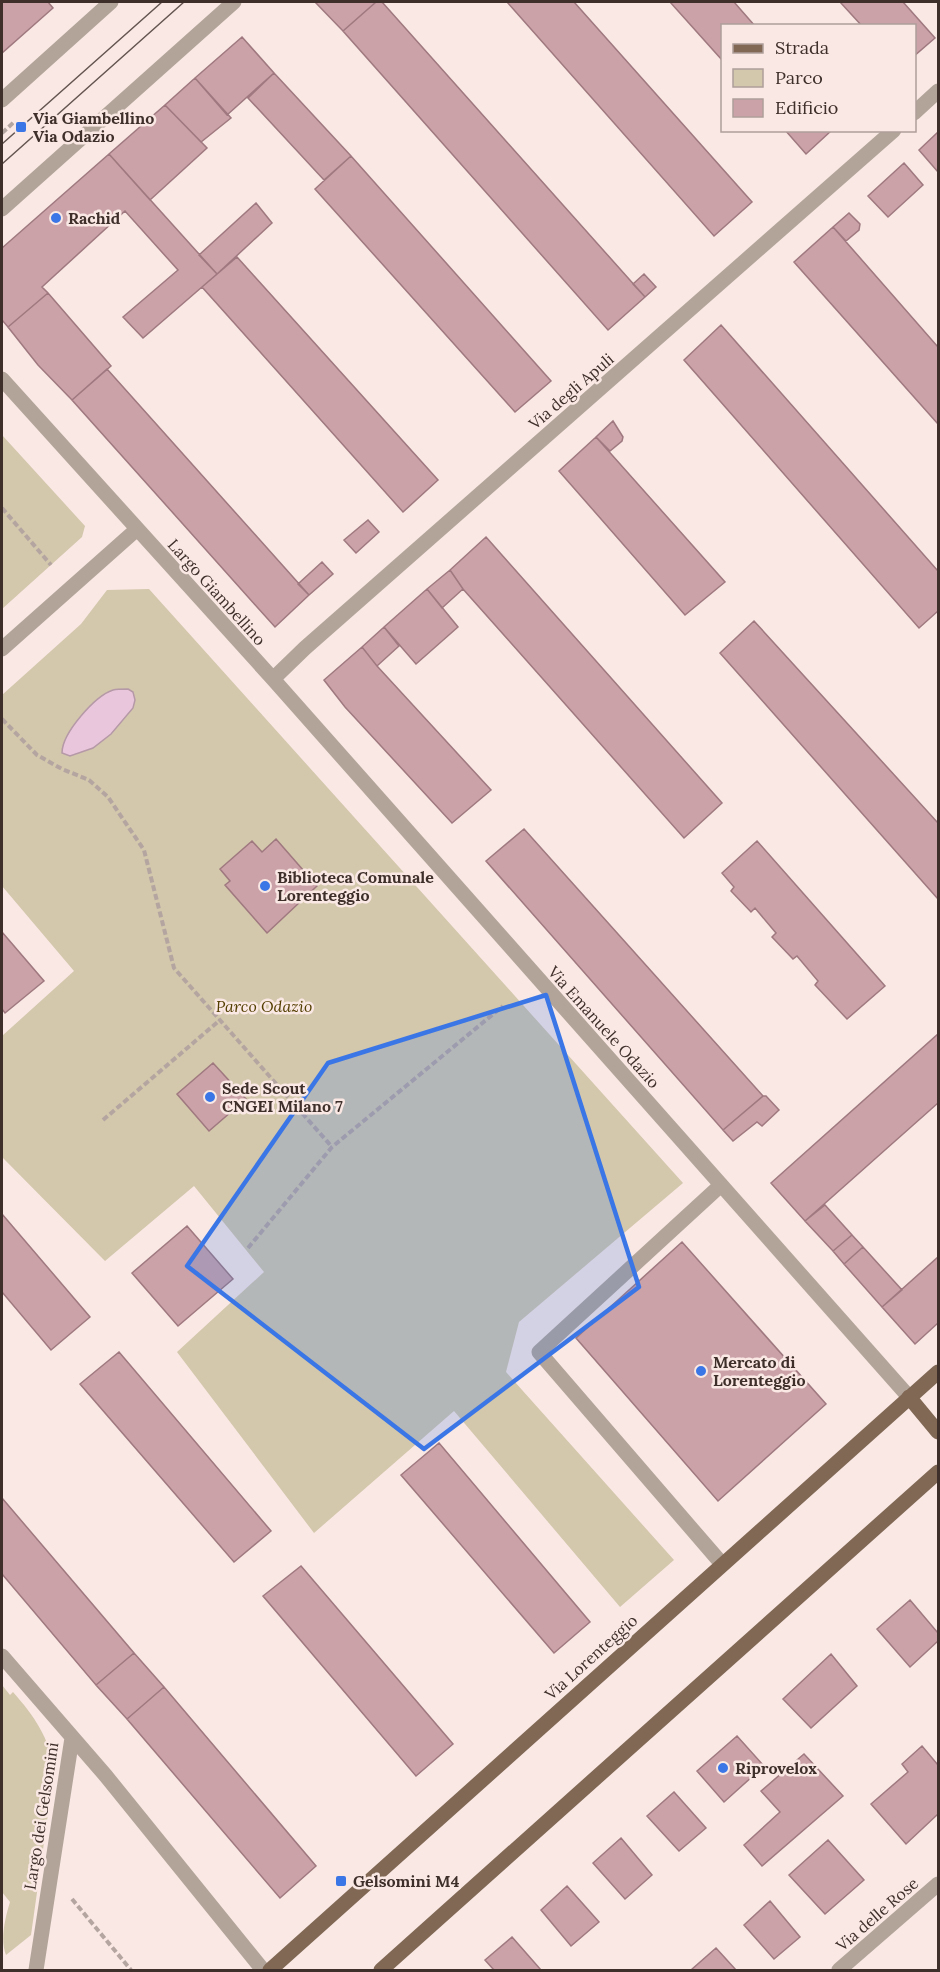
<svg xmlns="http://www.w3.org/2000/svg" width="940" height="1972" font-family="Lora,serif">
<rect width="100%" height="100%" fill="#f9e8e4"/>
<path fill="#d3c7ac" d="M2 435 85 526 82 537 2 609Z
M149 589 683 1183 519 1322 506 1372 674 1560 620 1607 454 1411 314 1533 177 1352 264 1272 194 1186 105 1261 2 1157V1036L74 971 2 886V695L81 624 107 590Z
M2 1685 10 1695 13 1692C34 1716 50 1738 54 1771L31 1935 6 1955C0 1940 5 1918 10 1902L2 1892Z"/>
<path fill="#e9c6dc" stroke="#b699a7" stroke-width="1.5" d="M128 689 133 692 135 700 133 708 111 734 93 748 70 756 62 753C62 733 95 696 113 690 117 689 123 689 128 689Z"/>
<path fill="#caa2a8" stroke="#9f797f" stroke-width="1.5" d="M2 2H48L53 8 2 53Z
M315 2H376L343 31Z
M376 2H382L645 297 608 330 343 31Z
M507 2H574L752 202 714 236Z
M670 2H734L755 26H722V60Z
M840 2H903L935 38 914 56V26H862Z
M242 37 274 73 227 115 195 78Z
M274 73 351 156 324 180 248 98Z
M195 78 231 118 201 142 165 105Z
M165 105 207 148 150 200 109 154Z
M785 130H832L806 154Z
M938 132V172L919 150Z
M109 154 217 274 143 338 123 317 178 270 125 211 42 287 48 293 8 327 2 320V248Z
M351 156 551 381 515 412 315 189Z
M904 163 923 185 888 217 868 196Z
M256 203 272 223 217 274 199 255Z
M849 213 860 224 859 230 846 241 833 227Z
M833 227 938 347V424L794 262Z
M237 257 438 480 403 512 202 287Z
M644 274 656 287 645 297 633 284Z
M48 293 111 366 72 400 38 365 8 327Z
M721 325 938 571V611L919 628 684 360Z
M107 369 309 595 275 627 72 400Z
M613 421 623 437 622 441 610 451 596 437Z
M596 437 725 582 685 615 559 471Z
M368 520 379 532 356 553 344 540Z
M486 537 722 803 684 838 463 589 450 570Z
M322 562 333 574 309 595 298 584Z
M450 570 463 589 442 608 427 589Z
M427 589 458 627 416 664 384 627Z
M754 621 938 823V899L720 653Z
M384 627 399 646 377 666 362 647Z
M362 647 377 666 491 790 452 823 345 707 324 680Z
M524 829 763 1096 723 1130 486 861Z
M276 839 317 886 267 933 225 885 230 881 220 869 252 841 262 852Z
M757 841 885 986 847 1019 815 985 818 981 797 956 793 959 772 937 776 933 755 908 751 912 731 891 734 887 722 873Z
M2 932 44 981 5 1013 2 1009Z
M938 1034V1103L805 1221 771 1183Z
M213 1063 246 1099 209 1131 177 1094Z
M763 1096H766L779 1110 762 1126 757 1122 733 1141 723 1130Z
M825 1205 852 1235 833 1251 805 1221Z
M2 1214 90 1317 51 1350 2 1292Z
M187 1226 233 1279 178 1326 132 1273Z
M852 1235 863 1247 844 1264 833 1251Z
M682 1242 826 1404 718 1501 576 1338Z
M863 1247 902 1290 882 1307 844 1264Z
M938 1257V1323L915 1344 882 1307Z
M119 1352 271 1531 234 1562 80 1384Z
M439 1443 590 1622 554 1653 401 1475Z
M2 1498 134 1653 96 1685 2 1574Z
M301 1566 453 1744 416 1776 263 1596Z
M910 1600 938 1633V1641L910 1667 877 1629Z
M134 1653 164 1687 127 1719 96 1685Z
M831 1654 857 1686 811 1728 783 1699Z
M164 1687 316 1866 280 1898 127 1719Z
M737 1736 764 1766 724 1802 697 1771Z
M922 1746 938 1765V1814L906 1844 871 1804 908 1772 902 1764Z
M804 1754 843 1796 762 1866 744 1845 780 1812 761 1791Z
M674 1792 706 1828 679 1851 647 1816Z
M621 1838 652 1875 625 1899 593 1863Z
M828 1840 864 1880 825 1914 789 1875Z
M567 1886 599 1922 571 1946 541 1910Z
M770 1901 800 1937 774 1959 744 1925Z
M512 1937 541 1970H494L485 1960Z
M716 1948 736 1970H691Z"/>
<g fill="none" stroke-linecap="round" stroke-linejoin="round">
<path stroke="#b5a5a1" stroke-width="4" stroke-dasharray="6 3" stroke-linecap="butt" d="M2 133 14 122
M2 508 51 565
M2 719 37 755 62 769 89 780 108 797 144 850 174 968 332 1147
M103 1120 220 1020
M248 1248 332 1147 503 1006
M72 1899 131 1970"/>
<path stroke="#b2a499" stroke-width="15" d="M721 1185 539 1352 722 1564"/>
<path stroke="#b2a499" stroke-width="15" d="M914 113 938 91
M2 379 273 679 909 1397
M2 649 136 530
M273 679 305 648 894 130
M839 1970 938 1884"/>
<path stroke="#b2a499" stroke-width="15" d="M2 100 111 2
M2 209 234 2
M2 1656 106 1776 263 1970
M36 1970 72 1738"/>
<path stroke="#806855" stroke-width="15" d="M909 1397 938 1432
M270 1970 938 1372
M381 1970 938 1472"/>
<path stroke="#655551" stroke-width="1.5" d="M2 144 162 2
M2 164 184 2"/>
</g>
<path fill="#3b76e6" fill-opacity="0.2" stroke="#3b76e6" stroke-width="4.5" stroke-linejoin="round" d="M546 995 639 1287 424 1449 187 1266 328 1063Z"/>
<g fill="#3b76e6" stroke="#f9e8e4" stroke-width="2">
<rect x="15" y="121" width="12" height="12" rx="3"/>
<circle cx="56" cy="218" r="6"/>
<circle cx="265" cy="886" r="6"/>
<circle cx="210" cy="1097" r="6"/>
<circle cx="701" cy="1371" r="6"/>
<circle cx="723" cy="1768" r="6"/>
<rect x="335" y="1875" width="12" height="12" rx="3"/>
</g>
<g text-anchor="middle" stroke-width="5" stroke-linejoin="round" paint-order="stroke">
<g font-size="16" font-weight="bold" fill="#3f2f2b" stroke="#f9e8e4" text-anchor="start">
<text x="33" y="124">Via Giambellino<tspan x="33" dy="18">Via Odazio</tspan></text>
<text x="68" y="224">Rachid</text>
<text x="277" y="883">Biblioteca Comunale<tspan x="277" dy="18">Lorenteggio</tspan></text>
<text x="222" y="1094">Sede Scout<tspan x="222" dy="18">CNGEI Milano 7</tspan></text>
<text x="713" y="1368">Mercato di<tspan x="713" dy="18">Lorenteggio</tspan></text>
<text x="735" y="1774">Riprovelox</text>
<text x="353" y="1887">Gelsomini M4</text>
</g>
<g font-size="16" fill="#3f2f2b" stroke="#f9e8e4">
<text transform="translate(571 391) rotate(-41)" y="6">Via degli Apuli</text>
<text transform="translate(217 592) rotate(48)" y="6">Largo Giambellino</text>
<text transform="translate(604 1027) rotate(48)" y="6">Via Emanuele Odazio</text>
<text transform="translate(591 1657) rotate(-42)" y="6">Via Lorenteggio</text>
<text transform="translate(41 1816) rotate(-81)" y="6">Largo dei Gelsomini</text>
<text transform="translate(877 1914) rotate(-41)" y="6">Via delle Rose</text>
</g>
<g font-size="16" font-style="italic" fill="#533e00" stroke="#f9e8e4">
<text x="264" y="1012">Parco Odazio</text>
</g>
</g>
<rect width="940" height="1972" fill="none" stroke="#3f2f2b" stroke-width="6"/>
<rect x="721" y="24" width="195" height="108" fill="#f9e8e4" stroke="#af9e9a" stroke-width="1.5"/>
<rect x="733" y="44" width="30" height="9" fill="#806855" stroke="#af9e9a" stroke-width="1.5"/>
<text x="775" y="54" font-size="18" fill="#3f2f2b">Strada</text>
<rect x="733" y="69" width="30" height="18" fill="#d3c7ac" stroke="#af9e9a" stroke-width="1.5"/>
<text x="775" y="84" font-size="18" fill="#3f2f2b">Parco</text>
<rect x="733" y="99" width="30" height="18" fill="#caa2a8" stroke="#af9e9a" stroke-width="1.5"/>
<text x="775" y="114" font-size="18" fill="#3f2f2b">Edificio</text>
</svg>
